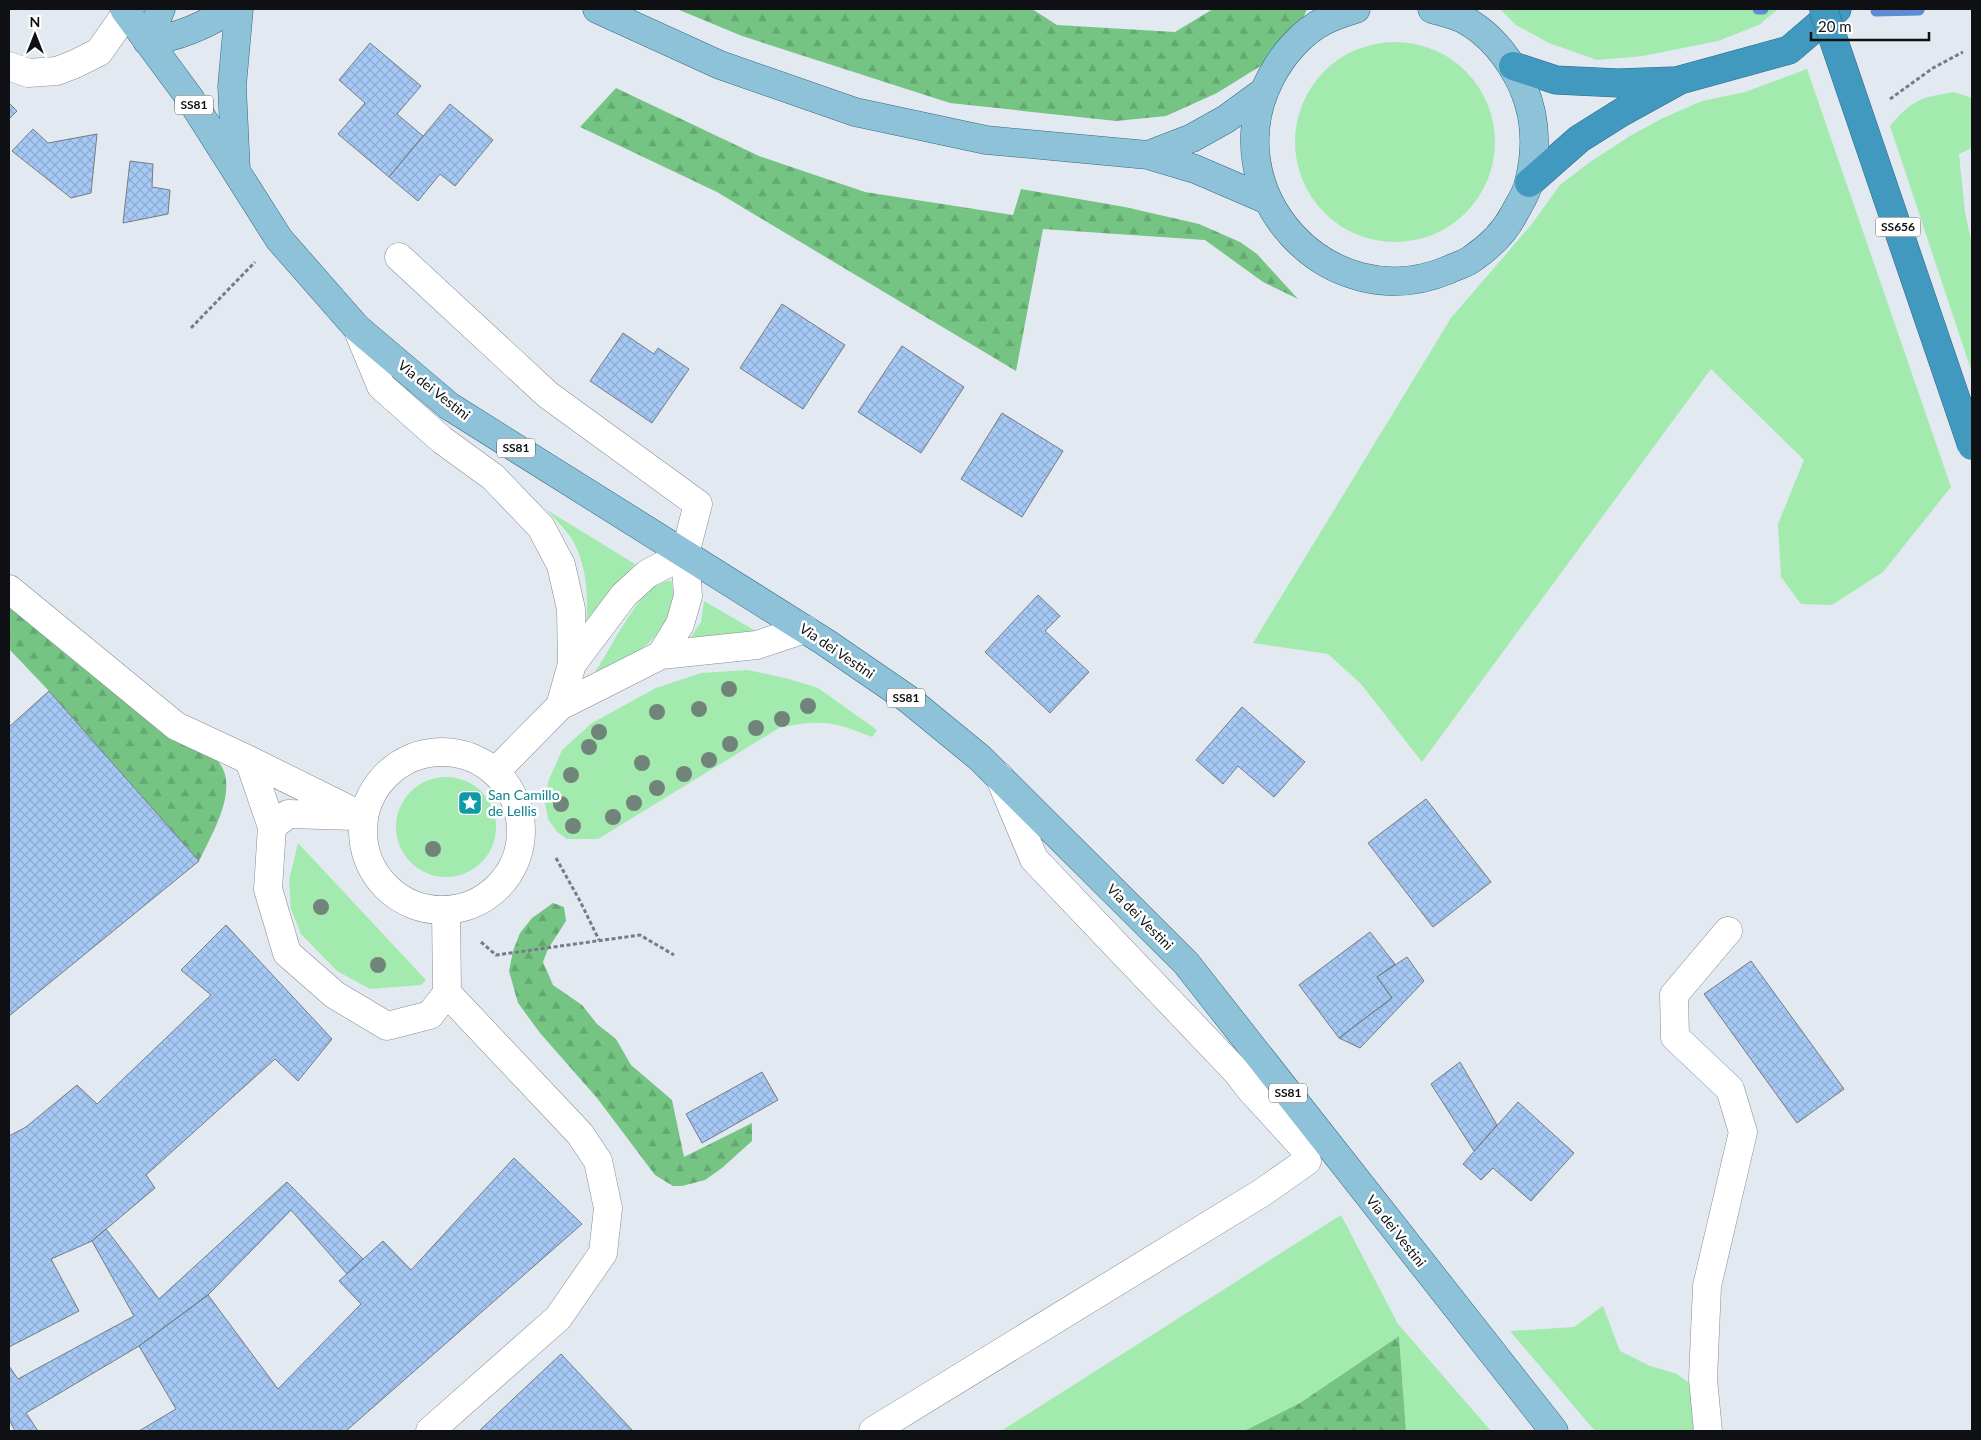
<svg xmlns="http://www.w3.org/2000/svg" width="1981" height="1440" font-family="Lato,sans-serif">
<defs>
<pattern id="forest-firs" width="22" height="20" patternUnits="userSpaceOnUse" patternTransform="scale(1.25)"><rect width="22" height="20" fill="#75c484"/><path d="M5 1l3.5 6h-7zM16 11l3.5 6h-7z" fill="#64a771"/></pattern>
<pattern id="building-cross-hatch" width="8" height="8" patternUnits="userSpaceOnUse" patternTransform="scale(1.25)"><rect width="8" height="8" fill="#a5c8f4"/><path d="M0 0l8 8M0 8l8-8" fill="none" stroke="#8dabd0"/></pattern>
</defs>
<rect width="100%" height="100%" fill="#e3e9f1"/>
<path fill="#a3eaaf" d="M1500 9H1778L1759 25 1718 41 1643 56 1597 60 1549 43 1516 25Z
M1295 142a100 100 0 1 1 200 0a100 100 0 1 1-200 0Z
M1807 69 1951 487 1883 572 1832 605 1801 604 1781 577 1778 524 1804 460 1711 369 1422 762 1361 684 1328 654 1253 643 1451 318 1531 225 1560 185 1590 162 1630 136 1663 118 1702 101 1745 92Z
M1954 92 1972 98V148L1959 154 1965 212 1972 245V373L1890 126C1913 99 1920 98 1954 92Z
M547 510 635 564 612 590 586 634C588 602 589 565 570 536 563 527 555 519 547 510Z
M666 581H671C675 594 675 603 669 615 654 649 626 658 594 674 609 651 635 599 655 586 658 584 663 583 666 581Z
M704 601 761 634 722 635 688 641 701 622Z
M748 670 789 679 818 688 877 730 872 737C834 721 819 719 779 728L598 839H567L557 832 548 819 545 803 548 782 562 750 592 723 656 688 701 673Z
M396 827a50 50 0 1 1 100 0a50 50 0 1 1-100 0Z
M298 843 426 980 421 985 370 989 337 971 301 934 291 909 289 880Z
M1341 1215 1398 1324 1491 1431H1406L1399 1336 1300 1403 1244 1431H1001Z
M1603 1306 1620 1351 1650 1366 1677 1374 1693 1386 1699 1431H1595L1510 1331 1574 1327Z"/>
<path fill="url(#forest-firs)" d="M677 9H1032L1057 25 1175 32 1213 9H1307L1302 21 1267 62 1217 93 1166 116 1116 121 950 103 742 36Z
M616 88 759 156 865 192 1013 215 1021 189 1125 207 1199 224 1240 242 1257 254 1298 299 1263 282 1205 240 1043 229 1016 371 717 192 580 127Z
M9 599 213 754C217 760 224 768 225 775 232 801 210 838 199 861L49 691 9 649Z
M553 903 564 907 566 921 548 949 543 962 553 985 582 1005 597 1024 616 1039 631 1065 672 1100 684 1157 752 1123V1141L722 1168 705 1180 682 1186H673L655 1175 597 1098 540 1033 518 1003 509 971 513 951 520 933 532 918Z
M1399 1336 1406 1431H1244L1300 1403Z"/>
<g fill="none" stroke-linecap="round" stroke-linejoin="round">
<path stroke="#5b8cd4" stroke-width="11" d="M1758 9H1763
M1876 11 1919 10"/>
</g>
<path fill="url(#building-cross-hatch)" stroke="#767c83" d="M370 43 421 86 397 114 423 136 389 177 338 134 365 103 339 80Z
M9 103 17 111 9 119Z
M450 104 493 140 455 186 440 174 418 201 389 177Z
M33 129 48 143 97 134 91 193 71 198 12 151Z
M130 161 153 164 152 187 170 190 168 214 123 223Z
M782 304 845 345 803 409 740 368Z
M623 333 654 354 658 348 689 369 652 423 590 381Z
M902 346 964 387 921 453 858 412Z
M1002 413 1063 451 1022 517 961 479Z
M1038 595 1060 616 1045 631 1089 672 1050 713 985 652Z
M49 691 199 861 9 1016V727Z
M1242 707 1305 762 1274 797 1238 766 1223 784 1196 760Z
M1426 799 1491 882 1433 927 1368 843Z
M226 925 332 1039 298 1081 275 1059 146 1175 155 1188 92 1241 51 1259 79 1311 9 1347V1136L26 1127 77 1085 97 1104 211 995 181 970Z
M1370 932 1395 964 1377 977 1392 998 1339 1038 1299 985Z
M1407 957 1424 981 1360 1048 1339 1038 1392 998 1377 977Z
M1751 961 1844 1089 1797 1123 1704 994Z
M1460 1062 1497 1125 1474 1151 1431 1084Z
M762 1072 778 1100 702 1143 686 1114Z
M1518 1102 1574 1153 1531 1201 1493 1168 1481 1180 1463 1164Z
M514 1158 582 1224 346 1431H139L176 1409 139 1346 208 1295 278 1389 361 1304 339 1281 383 1241 411 1270Z
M287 1182 363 1259 347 1274 291 1210 208 1295 139 1346 26 1413 38 1431H15L9 1419V1366L18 1379 134 1316 92 1241 106 1229 159 1299Z
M561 1354 633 1431H479Z"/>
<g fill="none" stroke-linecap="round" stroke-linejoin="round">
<defs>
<path id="minor" d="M9 66 28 73 57 71 75 64 99 52 127 12
M399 257 548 395 698 504 685 554 688 596 680 624 661 655
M357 328 381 386 442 440 493 477 541 527 561 565 571 609 572 664 560 706
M9 589 176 726 249 760 364 817
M572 664 624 595 647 574 685 554
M363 831a79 79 0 1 1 158 0a79 79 0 1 1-158 0Z
M249 760 272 827 268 889 287 953 335 995 387 1026 430 1015 447 993 446 910
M495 772 560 706 661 655 757 645 805 629
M272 827 288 814 355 816
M430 1431 558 1318 603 1253 608 1208 598 1161 580 1134 447 993
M873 1431 1263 1192 1307 1161 1303 1147 1250 1089 1237 1072 1034 859 999 776
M1708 1431 1703 1379 1707 1286 1743 1132 1730 1089 1675 1037 1674 995 1728 931"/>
<path id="major" d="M124 9 189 97 279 239 357 328 449 406 825 642 908 699 980 758 1186 963 1554 1431
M597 9 720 65 855 112 986 140 1148 155 1195 169 1267 200
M1356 9C1347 12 1336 15 1326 20 1303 31 1283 54 1271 77 1211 192 1329 320 1448 270 1456 266 1466 264 1473 258 1489 247 1505 231 1514 214 1519 204 1527 193 1529 182 1537 150 1536 117 1523 87 1510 59 1491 34 1463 19 1454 15 1442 12 1432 9
M147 41C178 38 205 25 232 9
M147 41 161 9
M1148 155 1192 138 1226 119 1263 92
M236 171 232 86 239 9"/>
<path id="highway" d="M1513 66 1556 80 1618 83 1673 81
M1529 183 1579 139 1622 112 1680 80 1789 50 1837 9"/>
</defs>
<use href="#minor" stroke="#878c93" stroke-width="29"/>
<use href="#major" stroke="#306983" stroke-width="29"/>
<use href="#highway" stroke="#306983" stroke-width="29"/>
<path stroke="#787c82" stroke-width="3" stroke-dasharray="4 2.5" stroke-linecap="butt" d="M1890 99 1933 68 1963 52
M191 328 255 262
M556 858 580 901 599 940
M481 942 496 955 640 935 674 955"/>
<use href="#minor" stroke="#fff" stroke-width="28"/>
<use href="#major" stroke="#8ec2d9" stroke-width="28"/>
<use href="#highway" stroke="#4299c0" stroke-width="28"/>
<defs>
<path id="highway-bridge" d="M1823 9 1972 446"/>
</defs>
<use href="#highway-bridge" stroke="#306983" stroke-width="29" stroke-linecap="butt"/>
<use href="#highway-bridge" stroke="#4299c0" stroke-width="28"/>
</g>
<g fill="#70847a">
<circle cx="729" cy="689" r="8"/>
<circle cx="808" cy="706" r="8"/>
<circle cx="699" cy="709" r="8"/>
<circle cx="657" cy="712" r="8"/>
<circle cx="782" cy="719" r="8"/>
<circle cx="756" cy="728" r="8"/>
<circle cx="599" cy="732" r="8"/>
<circle cx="730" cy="744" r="8"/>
<circle cx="589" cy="747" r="8"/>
<circle cx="709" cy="760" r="8"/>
<circle cx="642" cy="763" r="8"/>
<circle cx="684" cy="774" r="8"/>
<circle cx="571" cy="775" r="8"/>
<circle cx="657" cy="788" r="8"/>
<circle cx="634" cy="803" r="8"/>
<circle cx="561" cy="804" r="8"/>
<circle cx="613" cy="817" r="8"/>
<circle cx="573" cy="826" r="8"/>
<circle cx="433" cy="849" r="8"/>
<circle cx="321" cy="907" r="8"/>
<circle cx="378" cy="965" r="8"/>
</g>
<defs>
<symbol id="sight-square" viewBox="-11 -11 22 22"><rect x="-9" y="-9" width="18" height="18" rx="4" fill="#0f9aa8" stroke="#fff"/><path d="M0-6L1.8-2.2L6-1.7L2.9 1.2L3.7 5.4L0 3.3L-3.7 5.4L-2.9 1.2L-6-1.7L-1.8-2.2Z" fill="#fff"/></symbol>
</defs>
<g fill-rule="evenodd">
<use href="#sight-square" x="456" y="789" width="28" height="28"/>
</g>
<g text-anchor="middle" stroke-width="5" stroke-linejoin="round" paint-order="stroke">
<g fill="#fff" stroke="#56585a" stroke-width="1">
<rect x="175" y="95.5" width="38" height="19" rx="4"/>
<rect x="1875.5" y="217.5" width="45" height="19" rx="4"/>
<rect x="497" y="438.5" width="38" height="19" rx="4"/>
<rect x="887" y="688.5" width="38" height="19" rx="4"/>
<rect x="1269" y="1083.5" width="38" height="19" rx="4"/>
</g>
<g font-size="12" font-weight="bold" fill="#0e1013">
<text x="194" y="109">SS81</text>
<text x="1898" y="231">SS656</text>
<text x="516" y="452">SS81</text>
<text x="906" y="702">SS81</text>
<text x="1288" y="1097">SS81</text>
</g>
<g font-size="14" fill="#0e1013" stroke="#fff">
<text transform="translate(434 390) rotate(38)" y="5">Via dei Vestini</text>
<text transform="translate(837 651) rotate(34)" y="5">Via dei Vestini</text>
<text transform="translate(1140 917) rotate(45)" y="5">Via dei Vestini</text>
<text transform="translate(1396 1231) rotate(52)" y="5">Via dei Vestini</text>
</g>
<g font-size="14" fill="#0d838f" stroke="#fff" text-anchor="start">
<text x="488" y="800">San Camillo<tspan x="488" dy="16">de Lellis</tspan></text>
</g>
</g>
<rect width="1981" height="1440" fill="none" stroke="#0e1013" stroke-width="20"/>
<g transform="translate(35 35)" stroke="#ffffff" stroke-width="4" paint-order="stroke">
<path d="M0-4L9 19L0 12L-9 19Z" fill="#0e1013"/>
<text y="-8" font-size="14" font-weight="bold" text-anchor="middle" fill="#0e1013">N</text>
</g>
<path d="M1811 32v8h118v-8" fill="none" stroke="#0e1013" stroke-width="2.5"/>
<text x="1818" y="32" font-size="15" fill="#0e1013" stroke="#ffffff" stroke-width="4" paint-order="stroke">20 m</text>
</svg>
